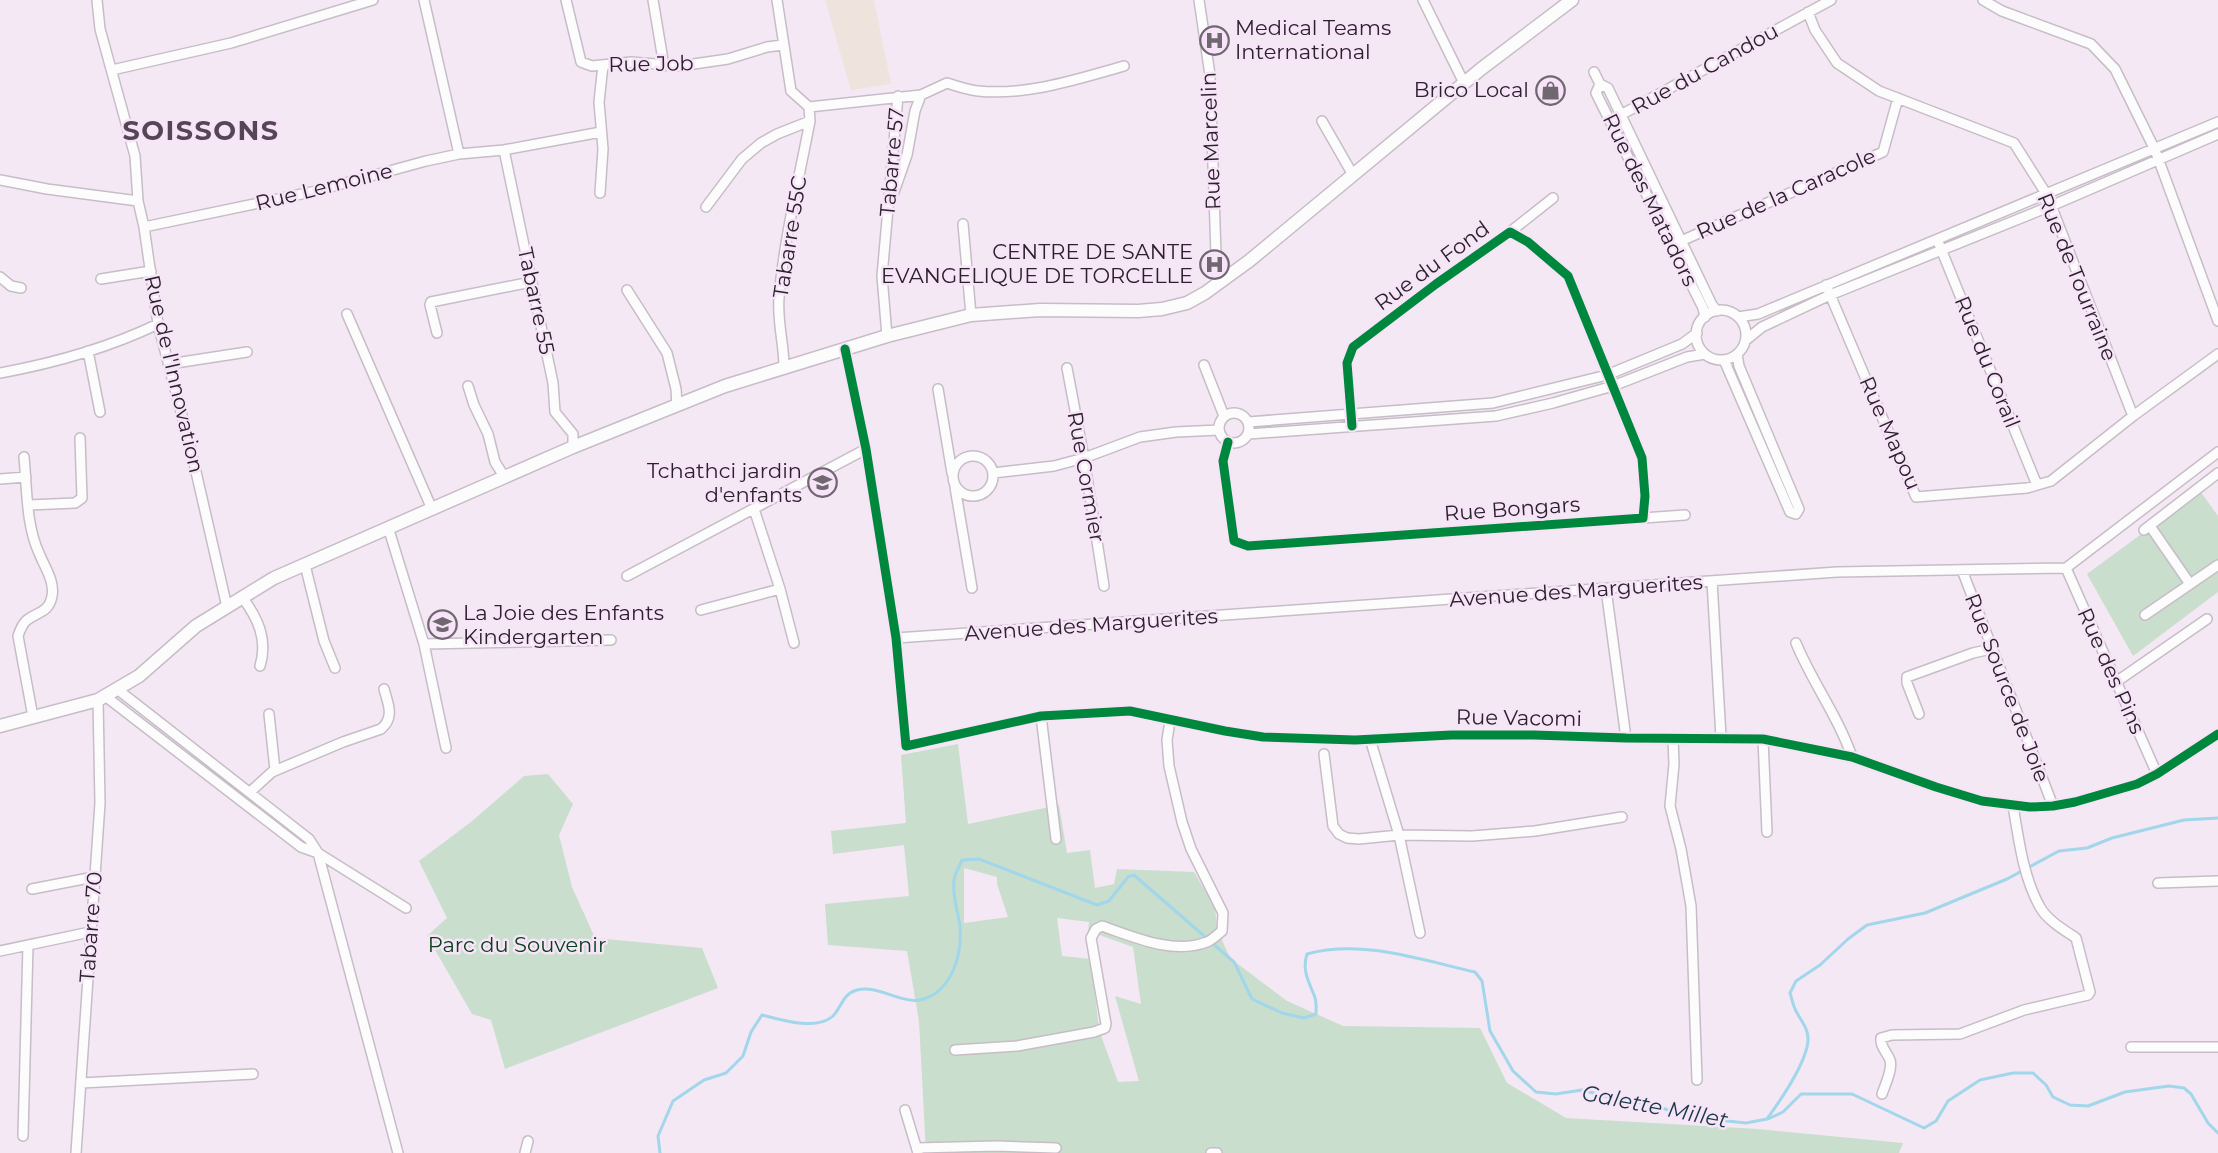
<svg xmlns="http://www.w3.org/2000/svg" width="2218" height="1153" font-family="Montserrat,sans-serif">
<rect width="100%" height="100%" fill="#f4e8f4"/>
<path fill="#eee4dd" d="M825 0H874L891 84 851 90Z"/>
<path fill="#c9decc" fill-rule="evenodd" d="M2200 491 2218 516V592L2133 656 2087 574Z
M958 744 968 824 1059 805 1067 853 1090 850 1095 888 1114 884 1117 869 1194 872 1215 907 1217 929 1230 958 1287 1001 1343 1026 1480 1028 1507 1083 1566 1118 1757 1129 1903 1143 1899 1153H926L919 1021 907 951 828 945 825 904 909 896 904 845 833 854 831 831 906 823 901 755ZM964 868 997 877V884L1008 917 964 923ZM1057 918 1089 922 1088 931 1133 947 1141 1004 1115 996 1139 1081 1118 1082 1099 1030 1091 959 1062 956Z
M548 774 573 804 559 835 572 887 595 938 702 948 718 988 505 1069 491 1020 472 1014 427 936 447 918 419 861 471 822 524 776Z"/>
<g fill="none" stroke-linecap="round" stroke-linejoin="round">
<path stroke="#a1d6eb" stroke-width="3" d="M1768 1119 1783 1112 1801 1094H1852L1924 1128 1936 1121 1948 1101 1980 1080 2013 1073H2033L2046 1085 2053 1097 2070 1105 2088 1106 2125 1092 2169 1086 2184 1088 2191 1094 2208 1123 2218 1133
M660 1153 658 1136 673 1101 704 1080 726 1073 743 1056 751 1032 762 1015C781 1020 817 1031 833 1016 842 1007 842 994 857 990 878 984 903 1006 924 999 953 989 962 954 960 926 958 912 952 895 954 881 954 874 960 866 962 860L979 859 1097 905 1109 901 1128 877 1134 875 1234 962 1252 999 1282 1013 1304 1018 1316 1014C1316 1008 1317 1001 1314 995 1308 980 1302 970 1307 954 1362 939 1421 960 1475 972L1482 981 1490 1031 1513 1071 1536 1092 1556 1094 1582 1090 1613 1098 1648 1104 1675 1112 1701 1114 1718 1120 1746 1123 1767 1119C1780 1101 1806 1063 1808 1041 1809 1029 1801 1021 1796 1011 1793 1006 1792 999 1790 993L1796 981 1820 965 1848 939 1867 925 1925 913 2007 879 2059 851 2087 848 2112 838 2184 820 2218 818"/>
<defs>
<path id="minor" d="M97 0 100 29 135 156 138 201 144 227 158 324 191 450 227 607
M424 0 459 154
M566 0 581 62 592 66 631 62 680 66 728 59 767 47 783 45
M653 0 664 66
M777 0 791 91 809 107
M1199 0 1210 75 1217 284
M1423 0 1464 83
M1983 0 2002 11 2091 44 2115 69 2155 150 2218 321
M1808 12 1815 30 1837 63 1879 91 2014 143 2047 195 2133 416
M112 70 231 43 373 0
M1594 72 1600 84 1596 93 1703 308 1705 317
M1600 84 1608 88 1712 305 1717 311
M809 107 921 95 947 83C957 86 968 90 978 91 1027 96 1078 79 1124 66
M1617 117 1831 0
M1322 121 1353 175
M504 150 553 383 555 412 573 434V447
M0 180 47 189 138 201
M894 192 907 155 915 111 921 95
M600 193 603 149 599 102 603 65
M706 207 742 159 761 143 777 134 810 121
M963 224 971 315
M144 227 316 191 426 161 459 154 504 150 601 132
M1510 232 1553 198
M1939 244 2037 485
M1672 245 1883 152 1898 98
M0 277 11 286 21 288
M101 279 151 271
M1826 285 1916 497 2027 488 2051 481 2133 416 2218 354
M627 290 667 353 676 389 677 406
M1696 335a25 25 0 1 1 50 0a25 25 0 1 1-50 0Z
M347 314 432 509
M1738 317 1758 314 2218 122
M437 333 430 305 431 302 531 282
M887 336 882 276 898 96
M1746 340 1762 327 1830 295 2051 206 2218 134
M845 349 866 449 896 638 906 746 1041 716 1130 711 1225 731 1263 737 1355 740 1451 735H1534L1626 738 1763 739 1852 757 1936 787 1982 801 2030 807 2053 806 2075 802 2137 784 2157 774 2218 734
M88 351 100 412
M1724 360 1790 512 1796 514 1799 509 1739 366 1737 354
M169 364 247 352
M1204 365 1224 416
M784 367C784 344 777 321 779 298 784 239 799 179 810 121L809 107
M1067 368 1084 458 1104 586
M0 373C55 363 108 348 158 324
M468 386 474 405 488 434 495 462 505 478
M938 389 952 473
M1219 428a15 15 0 1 1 30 0a15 15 0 1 1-30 0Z
M1248 422 1493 403 1607 375 1682 344 1697 333
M1248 434 1496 416 1553 403 1613 386 1687 357 1705 354
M1228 442 1223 461 1234 541 1248 546 1643 518 1645 496 1642 458 1568 276 1528 242 1510 232 1436 284 1353 347 1347 363 1352 426
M953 476a20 20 0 1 1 40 0a20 20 0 1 1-40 0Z
M24 457C27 488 26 525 39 553 44 566 55 581 52 596 49 613 37 612 27 620 22 624 20 630 18 636L33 717
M993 473 1054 466 1084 458 1140 437 1176 432 1219 430
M0 479 26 477
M955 487 972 588
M29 505 75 503 82 498 80 438
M754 509 780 589 794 643
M1643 518 1685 515
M2150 526 2190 584
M388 527 424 644 446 748
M2144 530 2218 473
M305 565 324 641 335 668
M2066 568 2157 774
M1962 570 2053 806
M627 576 866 449
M1712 581 1721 737
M1606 589 1626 738
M242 597C258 618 268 640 260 666
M701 610 780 589
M2145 615 2218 565
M896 638 1837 572 2066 568 2218 452
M1796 643C1812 682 1838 716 1852 757
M424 644 611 640
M2116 682 2207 619
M117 689 309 839 318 853 398 1153
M105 696 301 847 318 853 406 908
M269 714 275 770
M1919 714 1907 683V677L1973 653 1991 649
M1041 716 1056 839
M1673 738 1674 764 1670 806 1681 849 1691 906 1697 1080
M1370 739 1399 835 1420 933
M1763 739 1767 832
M1324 754 1333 826 1339 834 1347 838 1359 839 1399 835 1472 836 1535 831 1622 817
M250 792 272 772 343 742 381 729C395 717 388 704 384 689
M2158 883 2218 881
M32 889 94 877
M0 951 90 932
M2131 1047H2218
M955 1050 1017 1046 1094 1032 1105 1028 1106 1024 1091 938 1096 929 1102 926C1134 937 1173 955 1207 942 1212 940 1217 935 1222 931L1223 913 1191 849 1182 822 1169 766 1167 740 1170 721
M81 1083 253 1074
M1882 1094C1885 1085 1893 1069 1890 1060 1887 1052 1880 1047 1881 1038L1892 1035 1960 1034 2024 1010 2088 995 2090 992 2076 938C2064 930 2047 920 2040 907 2023 877 2019 840 2013 806
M905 1110 918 1153
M23 1136 28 945
M917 1148 997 1146 1056 1148
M76 1153 100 803 98 700
M525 1153 528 1141
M1211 1153H1217"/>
<path id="major" d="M0 726 98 700 139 676 196 626 274 578 573 447 725 386 887 336 971 315 1040 310 1138 311 1162 309 1187 303 1205 293 1249 261 1481 69 1572 0"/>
</defs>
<use href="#minor" stroke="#c6bdc6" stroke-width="12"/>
<use href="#major" stroke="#c6bdc6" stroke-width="15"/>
<use href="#minor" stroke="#fdfcfd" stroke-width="9"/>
<use href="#major" stroke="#fdfcfd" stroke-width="12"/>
<defs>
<path id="cycleway" d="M845 349 866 449 896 638 906 746 1041 716 1130 711 1225 731 1263 737 1355 740 1451 735H1534L1626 738 1763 739 1852 757 1936 787 1982 801 2030 807 2053 806 2075 802 2137 784 2157 774 2218 734
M1228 442 1223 461 1234 541 1248 546 1643 518 1645 496 1642 458 1568 276 1528 242 1510 232 1436 284 1353 347 1347 363 1352 426"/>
</defs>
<use href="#cycleway" stroke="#f8e4f8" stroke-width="13"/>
<use href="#cycleway" stroke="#00873e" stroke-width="9"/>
</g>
<defs>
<symbol id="hospital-ring" viewBox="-11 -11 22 22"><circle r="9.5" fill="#f8e4f8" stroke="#716771" stroke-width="1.5"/><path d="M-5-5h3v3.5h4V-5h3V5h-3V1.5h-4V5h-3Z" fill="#716771"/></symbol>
<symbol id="shop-ring" viewBox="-11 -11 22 22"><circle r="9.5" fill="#f8e4f8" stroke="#716771" stroke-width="1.5"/><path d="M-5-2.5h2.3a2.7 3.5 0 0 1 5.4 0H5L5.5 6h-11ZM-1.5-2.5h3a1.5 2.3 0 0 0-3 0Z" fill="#716771"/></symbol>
<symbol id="school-ring" viewBox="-11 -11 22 22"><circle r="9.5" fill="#f8e4f8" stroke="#716771" stroke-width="1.5"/><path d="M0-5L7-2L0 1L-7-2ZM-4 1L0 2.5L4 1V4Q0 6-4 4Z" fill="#716771"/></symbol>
</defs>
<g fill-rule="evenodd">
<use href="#hospital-ring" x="1198" y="24" width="33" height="33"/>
<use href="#shop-ring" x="1534" y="74" width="33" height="33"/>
<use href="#hospital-ring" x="1198" y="248" width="33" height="33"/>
<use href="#school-ring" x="806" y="466" width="33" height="33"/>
<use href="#school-ring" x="426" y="608" width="33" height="33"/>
</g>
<g text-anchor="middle" stroke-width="5" stroke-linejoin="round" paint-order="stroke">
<g font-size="21" fill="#2a222a" stroke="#f8e4f8" text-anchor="end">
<text x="1235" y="35" text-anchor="start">Medical Teams<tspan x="1235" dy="24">International</tspan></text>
<text x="1529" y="97">Brico Local</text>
<text x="1193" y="259">CENTRE DE SANTE<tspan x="1193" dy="24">EVANGELIQUE DE TORCELLE</tspan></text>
<text x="802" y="478">Tchathci jardin<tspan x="802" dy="24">d'enfants</tspan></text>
<text x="463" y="620" text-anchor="start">La Joie des Enfants<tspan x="463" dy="24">Kindergarten</tspan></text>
</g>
<g font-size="21" fill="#2a222a" stroke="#f8e4f8">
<text transform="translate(651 64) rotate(-1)" y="7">Rue Job</text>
<text transform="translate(1705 69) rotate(-29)" y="7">Rue du Candou</text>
<text transform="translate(1211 141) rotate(-92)" y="7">Rue Marcelin</text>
<text transform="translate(892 162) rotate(-85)" y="7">Tabarre 57</text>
<text transform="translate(324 187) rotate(-14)" y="7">Rue Lemoine</text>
<text transform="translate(1786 194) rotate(-24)" y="7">Rue de la Caracole</text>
<text transform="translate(1650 200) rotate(64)" y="7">Rue des Matadors</text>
<text transform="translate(790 237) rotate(-81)" y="7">Tabarre 55C</text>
<text transform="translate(1432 266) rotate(-36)" y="7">Rue du Fond</text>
<text transform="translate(2077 277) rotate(68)" y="7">Rue de Tourraine</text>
<text transform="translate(536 301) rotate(78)" y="7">Tabarre 55</text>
<text transform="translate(1987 362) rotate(68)" y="7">Rue du Corail</text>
<text transform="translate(174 374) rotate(77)" y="7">Rue de l'Innovation</text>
<text transform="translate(1890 433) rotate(66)" y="7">Rue Mapou</text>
<text transform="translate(1086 477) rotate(80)" y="7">Rue Cormier</text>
<text transform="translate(1512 509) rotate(-4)" y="7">Rue Bongars</text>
<text transform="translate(1576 591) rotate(-4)" y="7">Avenue des Marguerites</text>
<text transform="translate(1091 625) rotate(-4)" y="7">Avenue des Marguerites</text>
<text transform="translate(2111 671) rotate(66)" y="7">Rue des Pins</text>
<text transform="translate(2007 688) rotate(69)" y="7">Rue Source de Joie</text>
<text transform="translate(1519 718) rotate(1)" y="7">Rue Vacomi</text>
<text transform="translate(91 927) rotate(-86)" y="7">Tabarre 70</text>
</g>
<g font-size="21" fill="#054318" stroke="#f8e4f8">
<text x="517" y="952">Parc du Souvenir</text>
</g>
<g font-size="22" font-style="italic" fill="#153a45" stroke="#f8e4f8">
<text transform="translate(1655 1106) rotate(11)" y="8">Galette Millet</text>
</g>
<g font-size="27" font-weight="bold" letter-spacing="1.5" fill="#554555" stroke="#f8e4f8">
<text x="201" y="140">SOISSONS</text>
</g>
</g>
</svg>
